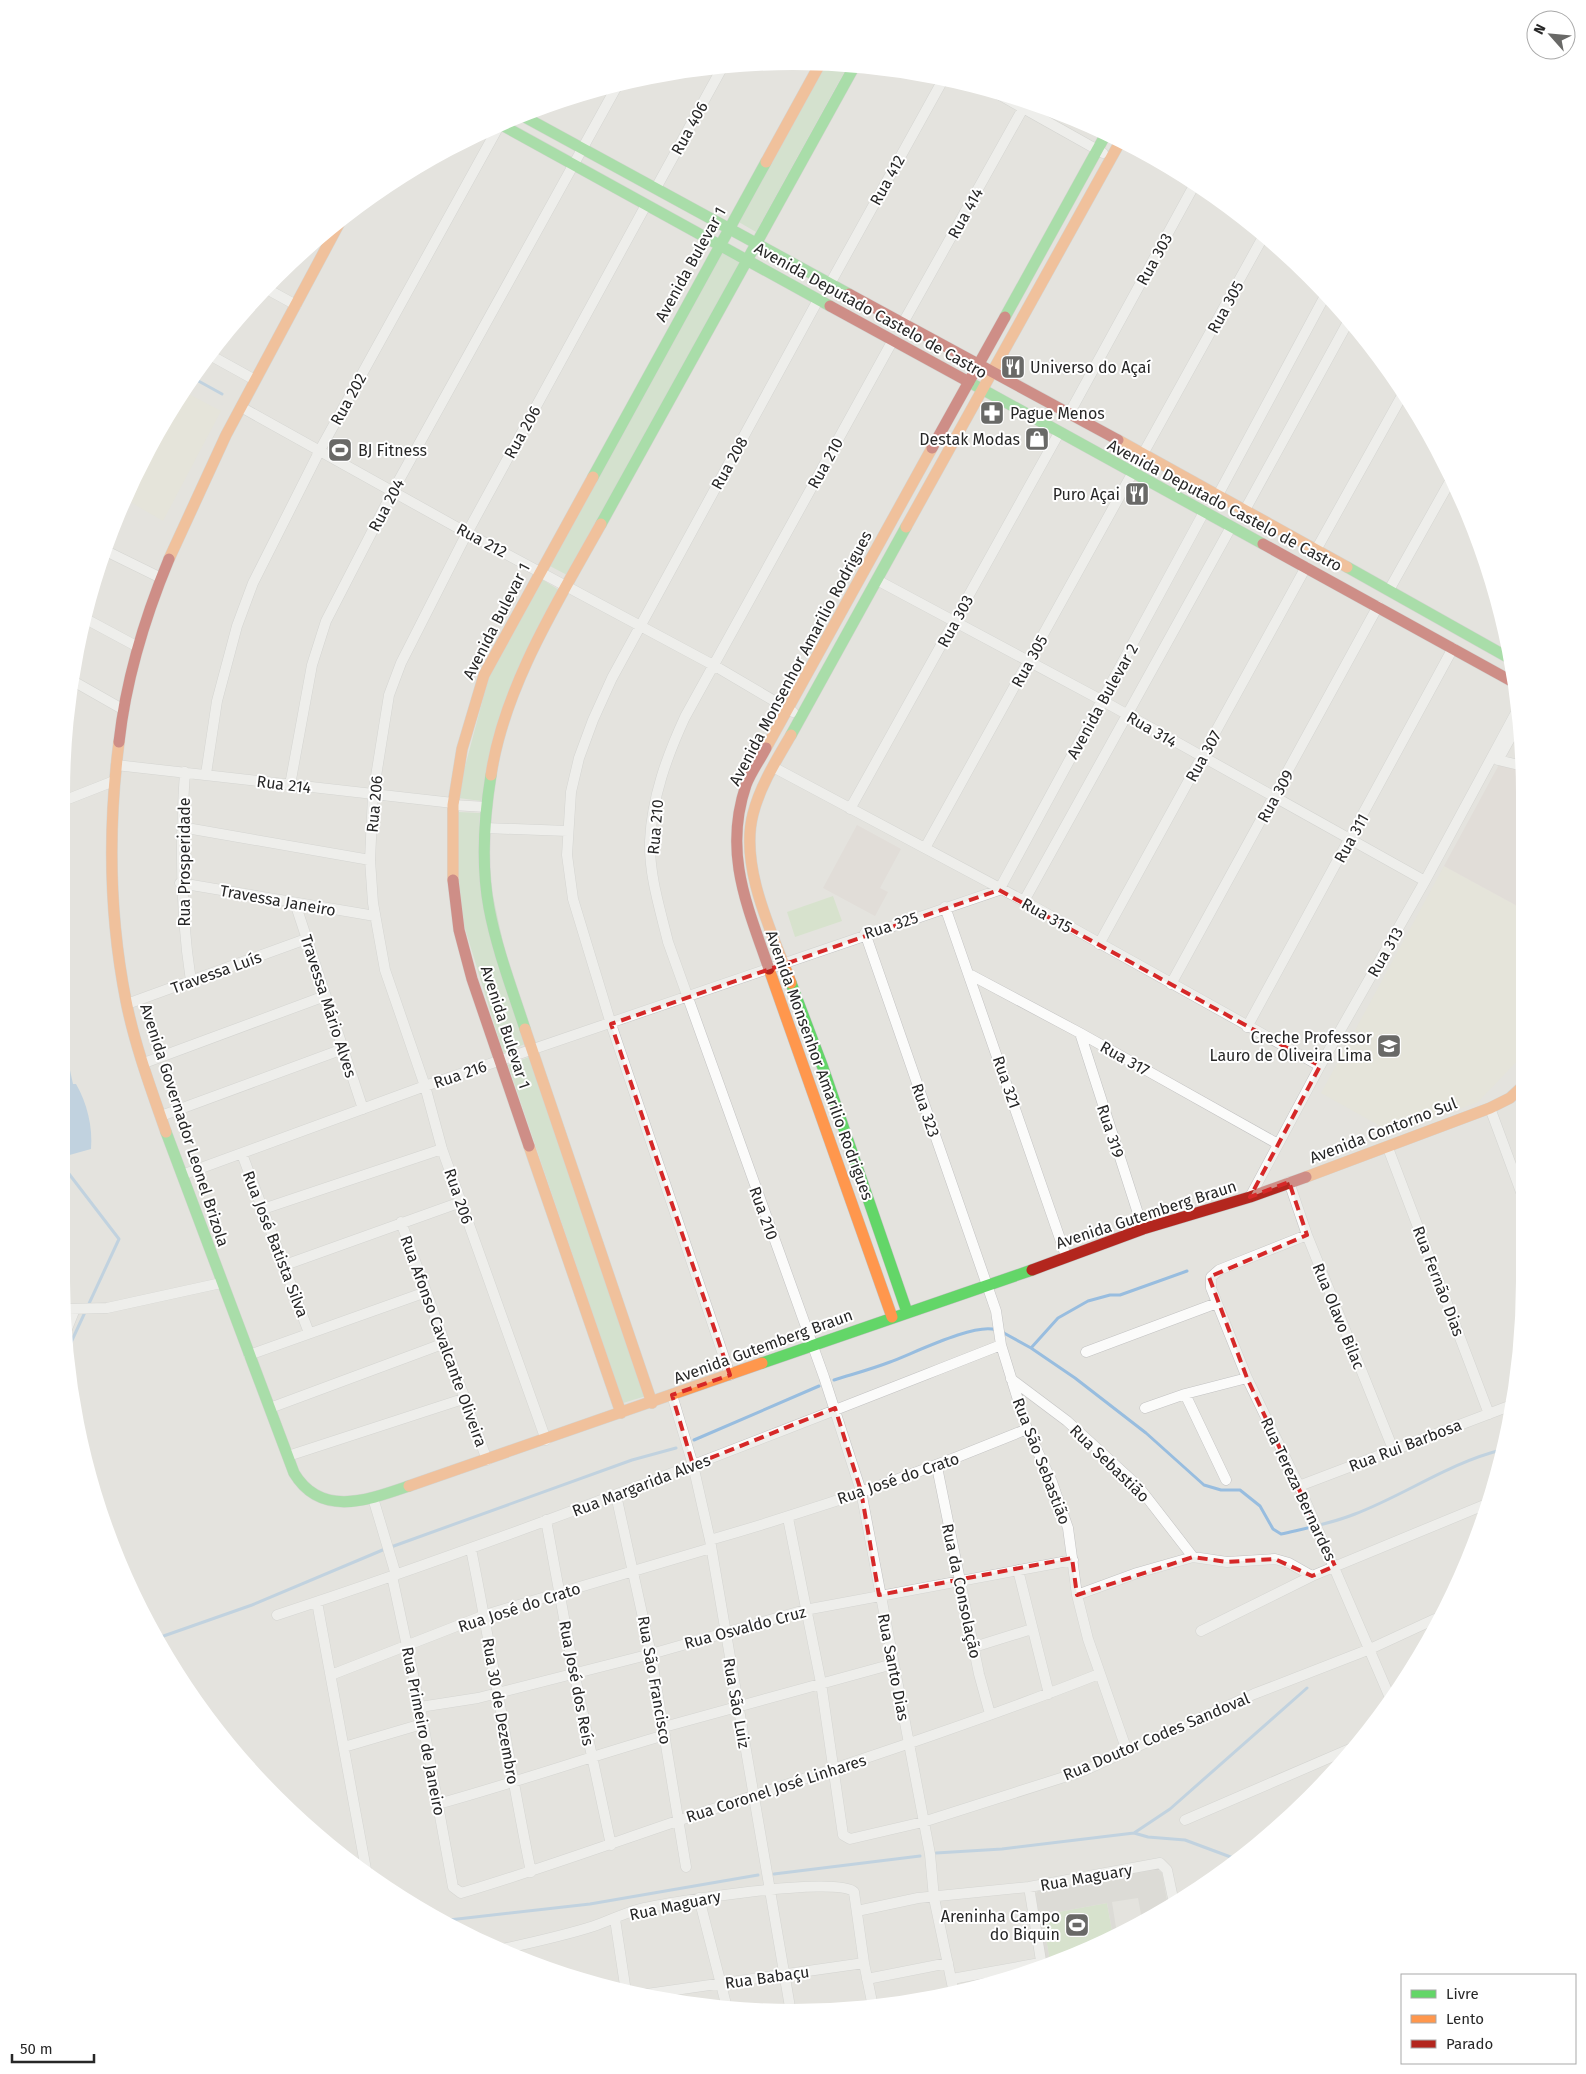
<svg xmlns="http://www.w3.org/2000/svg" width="1586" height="2074" font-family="'Fira Sans',sans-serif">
<rect width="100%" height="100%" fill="#e4e3de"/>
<path fill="#e6e4d4" d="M185 392 221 411 163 521 125 499 137 470Z
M1444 866 1521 908 1522 1056 1478 1102 1424 1122 1419 1119 1389 1131 1321 1093Z"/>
<path fill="#ded4d0" d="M1501 761 1519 765 1521 908 1444 866Z
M857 825 901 849 880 888 888 892 875 916 823 888Z"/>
<path fill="#c0deba" d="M824 64 847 67 756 232 737 221Z
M721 252 740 263 567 575 548 565Z
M540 578 559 590 531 642 481 801 459 798 462 778 489 676Z
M458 812 480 813 479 831 525 1044 503 1053 463 922 458 871Z
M529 1057 646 1396 623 1403 508 1065Z"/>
<path fill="#c8e1b8" d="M833 896 842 921 795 937 787 912Z
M1107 1903 1113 1936 1073 1957 1050 1962 1042 1915Z"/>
<path fill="#d3d1cc" d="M1154 1867 1162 1873 1168 1906 1142 1920 1138 1898 1112 1902 1117 1934 1113 1936 1107 1903 1042 1915 1050 1962 1068 1959 1047 1965 1034 1896 1040 1888Z"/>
<path fill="#98bddf" d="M65 1047 73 1084H76C87 1103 93 1127 91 1149L66 1156Z"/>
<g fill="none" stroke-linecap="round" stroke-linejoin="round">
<path stroke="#98bddf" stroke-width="3" d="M193 378 222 394
M66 1170 119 1239 67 1351
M1002 1332 1031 1348 1075 1378 1146 1433 1204 1485 1221 1490H1240L1260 1506 1273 1529 1281 1534C1307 1528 1330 1524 1355 1514 1405 1495 1449 1463 1501 1450
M1031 1348 1058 1318 1088 1301 1110 1295H1120L1187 1271
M834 1380C853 1374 872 1369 890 1362 912 1354 976 1322 996 1330
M694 1440 819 1386
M391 1547 632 1460 676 1448
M155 1639 252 1605 385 1549
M1134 1833 1170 1809 1307 1688
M936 1853 1002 1849 1134 1833 1148 1837 1185 1840 1236 1859
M774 1874 920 1856
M440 1921 590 1904 758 1875"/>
<defs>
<path id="street" d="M998 94 1103 153
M656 188 722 68
M831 282 944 78
M265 288 296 305
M903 323 1026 103
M893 340 685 717C667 756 652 797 650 841 649 875 660 909 668 942L824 1377 861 1491 930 1854 934 1898 954 1993
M208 354 255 380
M241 407 467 533 715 666 793 712
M1069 414 1196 182
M1218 495 1326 294
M1245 510 1348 322
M1316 550 1404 392
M106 551 161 578
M877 580 1103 701 1425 881
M1389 590 1449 483
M84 618 138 647
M73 681 124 710
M1519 722 1498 760 1519 765
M116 765 453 803
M773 767 1024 901 1320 1066
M185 772C180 843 180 911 191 981
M206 774 217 701 237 626 253 583 320 450 500 124
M290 785 312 665 326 621 393 491 617 86
M63 801 114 781
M453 805 486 807
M850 809 1059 433
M181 827 370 860
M485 828 568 831
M925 848 1263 237
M180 883 375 916
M1024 901 1231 527
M295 903 363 1109
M945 907 1066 1256
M865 933 996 1311 1001 1345 1027 1429 1052 1482 1068 1528 1077 1595 1088 1639 1127 1751
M1099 944 1306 567
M971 975 1080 1033 1278 1144
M1171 984 1378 606
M127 1004 306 939
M1247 1027 1453 648
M1080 1033 1143 1229
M144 1063 325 996
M1490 1108 1524 1200
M161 1116 343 1049
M1388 1148 1489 1414
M242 1154 309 1333
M182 1175 425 1086 999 890 1204 512
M1289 1182 1307 1235 1393 1449
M1250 1197 1320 1066 1425 881 1519 707
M263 1209 442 1149
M401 1222 487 1460
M1307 1235 1219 1270 1211 1277V1288L1247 1378 1299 1486 1391 1700
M285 1265 461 1202
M67 1309 107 1308 221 1283
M67 1329 75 1309
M1086 1352 1217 1303
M249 1355 426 1292
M730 1375 611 1024 573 899 567 855 571 792 579 758 593 720 612 678 818 300
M1011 1379 1067 1421 1138 1486 1193 1557 1227 1562 1275 1559 1289 1563 1312 1576
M1185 1394 1226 1480
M672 1395 693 1465 710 1540 791 2013
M270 1408 445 1343
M1145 1408 1185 1394 1247 1378
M546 1440 442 1149 425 1086 385 970 373 903 370 860 373 795 389 695 401 663 467 533 646 205
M288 1456 466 1398
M937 1467 979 1674 990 1714
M1299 1486 1512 1405
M616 1495 651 1654 686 1867
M373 1498 396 1575
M788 1518 821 1683 843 1835 850 1839 923 1822 1083 1771 1254 1694 1370 1649 1435 1619
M546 1520 574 1672 611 1845
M710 1540C818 1509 924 1472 1027 1429
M471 1549C493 1657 509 1765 531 1872
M1018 1570 1049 1694
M392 1576 420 1707 453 1887 461 1893C546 1868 628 1837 713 1809 842 1766 972 1724 1099 1674
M1077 1595 1137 1573 1193 1557
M317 1602 367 1875
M277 1615C521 1535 761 1439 1001 1345
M1201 1631 1312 1576 1489 1503
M974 1647 1032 1629
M331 1675 485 1615 711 1548
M420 1707 478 1698 651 1654 805 1610 1073 1560
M664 1727 893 1664
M344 1747 422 1724
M438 1804C514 1783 589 1757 665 1735
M1185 1820 1352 1748
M1029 1887 1042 1967
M699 1898 727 2008
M857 1911 918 1898 1029 1887 1160 1863 1167 1870 1174 1903
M615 1919 626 1992
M498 1950C530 1943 563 1936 594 1926 609 1921 624 1913 640 1909 670 1902 837 1875 854 1892L864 1963 873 2007
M867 1979 948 1963
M952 1979 1040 1963
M640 1995 864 1963"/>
<path id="fast" d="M521 115 849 294
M500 124 830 306
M1005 317 1106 134
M969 382 1263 544
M593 477 766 162
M601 524 854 67
M1347 567 1509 658
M791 735 906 527
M491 775C484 818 481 865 489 908 497 950 512 989 525 1029
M791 983 822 1065 907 1312
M166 1132 294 1473C321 1518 368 1500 409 1486
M762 1363 1032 1270"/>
<path id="slow" d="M766 162 820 64
M1118 440 1347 567
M906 527 1120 142
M169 559 226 435 340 222
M791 735C777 759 760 786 753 814 739 867 773 935 791 983
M119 742C108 828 109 915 126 1001 135 1046 151 1089 166 1132
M766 748 932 448
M491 775C504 687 558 601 601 524
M453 880V805L462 749 484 675 593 477
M769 969 892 1317
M525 1029 652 1403
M529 1146 621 1413
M1306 1177 1490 1108 1510 1098 1523 1086
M409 1486 762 1363"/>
<path id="jam" d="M849 294 1118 440
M830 306 969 382
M932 448 1005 317
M1263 544 1515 683
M119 742C126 679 145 617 169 559
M766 748C760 760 751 772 746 785 723 853 747 905 769 969
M453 880 459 930 472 979 529 1146
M1032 1270 1143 1229 1250 1197 1306 1177"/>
</defs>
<use href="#street" stroke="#c2c2c2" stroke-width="11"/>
<use href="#fast" stroke="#c2c2c2" stroke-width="12"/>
<use href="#slow" stroke="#c2c2c2" stroke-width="12"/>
<use href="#jam" stroke="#c2c2c2" stroke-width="12"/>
<use href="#street" stroke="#fbfbfa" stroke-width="10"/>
<use href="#fast" stroke="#63d668" stroke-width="11"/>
<use href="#slow" stroke="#ff974d" stroke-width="11"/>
<use href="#jam" stroke="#b3261e" stroke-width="11"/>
</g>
<path d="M0 0H1586V2074H0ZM999 890 1320 1066 1250 1197 1289 1182 1307 1235 1209 1277 1247 1378 1335 1566 1312 1576 1275 1559 1227 1562 1193 1557 1077 1595 1072 1558 879 1595 861 1491 835 1408 693 1465 672 1395 730 1375 611 1024Z" fill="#e4e3de" fill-opacity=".55" fill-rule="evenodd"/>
<path fill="none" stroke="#d62828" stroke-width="4" stroke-dasharray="10 6" stroke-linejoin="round" d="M999 890 1320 1066 1250 1197 1289 1182 1307 1235 1209 1277 1247 1378 1335 1566 1312 1576 1275 1559 1227 1562 1193 1557 1077 1595 1072 1558 879 1595 861 1491 835 1408 693 1465 672 1395 730 1375 611 1024Z"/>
<defs>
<symbol id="restaurant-square" viewBox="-11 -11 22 22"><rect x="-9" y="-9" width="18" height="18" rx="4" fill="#696967" stroke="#fff"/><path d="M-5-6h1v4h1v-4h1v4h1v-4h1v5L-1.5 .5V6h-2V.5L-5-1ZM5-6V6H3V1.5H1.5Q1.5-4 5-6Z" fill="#fff"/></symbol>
<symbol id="pharmacy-square" viewBox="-11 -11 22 22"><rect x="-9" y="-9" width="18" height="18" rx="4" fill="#696967" stroke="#fff"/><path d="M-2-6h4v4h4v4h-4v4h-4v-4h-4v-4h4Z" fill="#fff"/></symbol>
<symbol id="shop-square" viewBox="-11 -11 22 22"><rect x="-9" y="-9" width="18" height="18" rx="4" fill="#696967" stroke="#fff"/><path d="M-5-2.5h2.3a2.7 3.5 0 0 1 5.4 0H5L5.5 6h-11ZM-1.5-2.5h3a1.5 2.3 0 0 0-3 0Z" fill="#fff"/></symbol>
<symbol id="stadium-square" viewBox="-11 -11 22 22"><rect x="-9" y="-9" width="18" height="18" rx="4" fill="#696967" stroke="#fff"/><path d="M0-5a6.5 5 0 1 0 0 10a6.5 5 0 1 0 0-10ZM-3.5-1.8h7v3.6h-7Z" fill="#fff"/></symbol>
<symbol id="school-square" viewBox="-11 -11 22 22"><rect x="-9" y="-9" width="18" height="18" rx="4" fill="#696967" stroke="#fff"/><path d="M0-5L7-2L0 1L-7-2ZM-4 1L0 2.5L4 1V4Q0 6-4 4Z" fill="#fff"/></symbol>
</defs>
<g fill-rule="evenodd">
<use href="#restaurant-square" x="999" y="353" width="28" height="28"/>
<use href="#pharmacy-square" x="978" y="399" width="28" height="28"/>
<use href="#shop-square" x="1023" y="425" width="28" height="28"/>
<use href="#stadium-square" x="326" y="436" width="28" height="28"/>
<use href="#restaurant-square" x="1123" y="480" width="28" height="28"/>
<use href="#school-square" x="1375" y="1032" width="28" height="28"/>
<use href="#stadium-square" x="1063" y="1911" width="28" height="28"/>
</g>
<g text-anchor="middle" stroke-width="4" stroke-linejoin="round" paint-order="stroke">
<g font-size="16" fill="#272727" stroke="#fff">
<text transform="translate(689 128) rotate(-61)" y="6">Rua 406</text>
<text transform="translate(887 180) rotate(-61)" y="6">Rua 412</text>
<text transform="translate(965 213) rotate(-61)" y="6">Rua 414</text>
<text transform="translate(1154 259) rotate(-61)" y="6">Rua 303</text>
<text transform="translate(690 264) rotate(-61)" y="6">Avenida Bulevar 1</text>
<text transform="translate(1225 307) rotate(-61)" y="6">Rua 305</text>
<text transform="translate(871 310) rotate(29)" y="6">Avenida Deputado Castelo de Castro</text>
<text transform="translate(348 399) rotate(-61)" y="6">Rua 202</text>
<text transform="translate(522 432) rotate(-61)" y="6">Rua 206</text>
<text transform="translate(729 463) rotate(-61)" y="6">Rua 208</text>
<text transform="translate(825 463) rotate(-61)" y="6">Rua 210</text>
<text transform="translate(386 505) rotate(-62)" y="6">Rua 204</text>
<text transform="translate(1225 505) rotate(28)" y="6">Avenida Deputado Castelo de Castro</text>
<text transform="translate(482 540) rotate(28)" y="6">Rua 212</text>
<text transform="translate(496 621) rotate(-63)" y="6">Avenida Bulevar 1</text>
<text transform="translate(955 621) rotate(-61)" y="6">Rua 303</text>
<text transform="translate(800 658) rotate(-62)" y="6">Avenida Monsenhor Amarilio Rodrigues</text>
<text transform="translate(1029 661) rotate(-61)" y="6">Rua 305</text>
<text transform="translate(1102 701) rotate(-61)" y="6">Avenida Bulevar 2</text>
<text transform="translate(1152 729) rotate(30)" y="6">Rua 314</text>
<text transform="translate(1203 756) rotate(-61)" y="6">Rua 307</text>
<text transform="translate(284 784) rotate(7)" y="6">Rua 214</text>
<text transform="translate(1275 796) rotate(-61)" y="6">Rua 309</text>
<text transform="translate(374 804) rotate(-85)" y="6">Rua 206</text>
<text transform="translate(655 827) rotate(-85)" y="6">Rua 210</text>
<text transform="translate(1351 838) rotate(-61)" y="6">Rua 311</text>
<text transform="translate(184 862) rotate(-90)" y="6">Rua Prosperidade</text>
<text transform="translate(278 900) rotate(10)" y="6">Travessa Janeiro</text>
<text transform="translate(1047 915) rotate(29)" y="6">Rua 315</text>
<text transform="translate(891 925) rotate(-18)" y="6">Rua 325</text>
<text transform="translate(1385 952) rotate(-60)" y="6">Rua 313</text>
<text transform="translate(216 972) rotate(-20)" y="6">Travessa Luís</text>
<text transform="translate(329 1006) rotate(72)" y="6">Travessa Mário Alves</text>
<text transform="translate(506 1027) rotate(72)" y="6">Avenida Bulevar 1</text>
<text transform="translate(1125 1058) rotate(29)" y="6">Rua 317</text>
<text transform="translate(820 1065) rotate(70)" y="6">Avenida Monsenhor Amarilio Rodrigues</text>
<text transform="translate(460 1074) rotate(-19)" y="6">Rua 216</text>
<text transform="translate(1007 1082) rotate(71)" y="6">Rua 321</text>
<text transform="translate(926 1110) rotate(71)" y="6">Rua 323</text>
<text transform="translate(185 1125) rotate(72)" y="6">Avenida Governador Leonel Brizola</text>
<text transform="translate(1383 1130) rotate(-21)" y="6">Avenida Contorno Sul</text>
<text transform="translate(1111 1131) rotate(72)" y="6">Rua 319</text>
<text transform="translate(459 1196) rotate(71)" y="6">Rua 206</text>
<text transform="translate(764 1213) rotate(70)" y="6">Rua 210</text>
<text transform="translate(1146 1214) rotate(-18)" y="6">Avenida Gutemberg Braun</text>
<text transform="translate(276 1244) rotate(69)" y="6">Rua José Batista Silva</text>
<text transform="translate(1439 1281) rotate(69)" y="6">Rua Fernão Dias</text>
<text transform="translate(1339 1316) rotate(68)" y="6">Rua Olavo Bilac</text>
<text transform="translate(444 1341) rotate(70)" y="6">Rua Afonso Cavalcante Oliveira</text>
<text transform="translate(763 1346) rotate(-20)" y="6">Avenida Gutemberg Braun</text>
<text transform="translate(1405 1445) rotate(-21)" y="6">Rua Rui Barbosa</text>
<text transform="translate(1042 1461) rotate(69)" y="6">Rua São Sebastião</text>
<text transform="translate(1110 1463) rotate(44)" y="6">Rua Sebastião</text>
<text transform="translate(898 1478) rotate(-19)" y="6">Rua José do Crato</text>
<text transform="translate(641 1485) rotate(-21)" y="6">Rua Margarida Alves</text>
<text transform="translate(1299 1489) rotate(65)" y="6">Rua Tereza Bernardes</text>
<text transform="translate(962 1591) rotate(78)" y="6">Rua da Consolação</text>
<text transform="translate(519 1607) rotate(-18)" y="6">Rua José do Crato</text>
<text transform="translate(745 1627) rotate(-15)" y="6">Rua Osvaldo Cruz</text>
<text transform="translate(894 1667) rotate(79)" y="6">Rua Santo Dias</text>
<text transform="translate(655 1680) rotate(80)" y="6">Rua São Francisco</text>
<text transform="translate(577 1683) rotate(79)" y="6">Rua José dos Reís</text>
<text transform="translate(737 1703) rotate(80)" y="6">Rua São Luiz</text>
<text transform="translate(501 1711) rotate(80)" y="6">Rua 30 de Dezembro</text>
<text transform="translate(424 1731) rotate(79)" y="6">Rua Primeiro de Janeiro</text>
<text transform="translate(1156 1736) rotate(-23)" y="6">Rua Doutor Codes Sandoval</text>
<text transform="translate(776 1788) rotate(-18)" y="6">Rua Coronel José Linhares</text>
<text transform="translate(1086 1877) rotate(-10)" y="6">Rua Maguary</text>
<text transform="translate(675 1905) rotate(-12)" y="6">Rua Maguary</text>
<text transform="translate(767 1977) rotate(-8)" y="6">Rua Babaçu</text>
</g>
<g font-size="16" fill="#272727" stroke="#fff" text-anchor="end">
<text x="1030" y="373" text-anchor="start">Universo do Açaí</text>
<text x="1010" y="419" text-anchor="start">Pague Menos</text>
<text x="1020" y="445">Destak Modas</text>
<text x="358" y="456" text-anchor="start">BJ Fitness</text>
<text x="1120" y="500">Puro Açai</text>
<text x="1372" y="1043">Creche Professor<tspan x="1372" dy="18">Lauro de Oliveira Lima</tspan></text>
<text x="1060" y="1922">Areninha Campo<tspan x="1060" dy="18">do Biquin</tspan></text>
</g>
</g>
<path d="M0 0H1586V2074H0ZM793 70H793A723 723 0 0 1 1516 793V1281A723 723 0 0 1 793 2004H793A723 723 0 0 1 70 1281V793A723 723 0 0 1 793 70Z" fill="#fff" fill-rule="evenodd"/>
<rect x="1401" y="1974" width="175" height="90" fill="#ffffff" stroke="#a9a9a9"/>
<rect x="1411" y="1990" width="25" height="8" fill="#63d668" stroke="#a9a9a9"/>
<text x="1446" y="1999" font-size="15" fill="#272727">Livre</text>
<rect x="1411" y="2015" width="25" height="8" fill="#ff974d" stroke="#a9a9a9"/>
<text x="1446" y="2024" font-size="15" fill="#272727">Lento</text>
<rect x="1411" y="2040" width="25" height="8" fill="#b3261e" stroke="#a9a9a9"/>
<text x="1446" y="2049" font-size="15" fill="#272727">Parado</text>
<g transform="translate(1551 35) rotate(297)"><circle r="24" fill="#ffffff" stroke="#a9a9a9"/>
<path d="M0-4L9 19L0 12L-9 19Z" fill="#696967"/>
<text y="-8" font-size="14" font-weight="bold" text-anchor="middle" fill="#272727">N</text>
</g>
<path d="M12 2054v8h82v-8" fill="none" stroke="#272727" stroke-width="2.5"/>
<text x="20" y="2054" font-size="15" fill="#272727" stroke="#ffffff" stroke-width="4" paint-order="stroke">50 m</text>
</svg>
